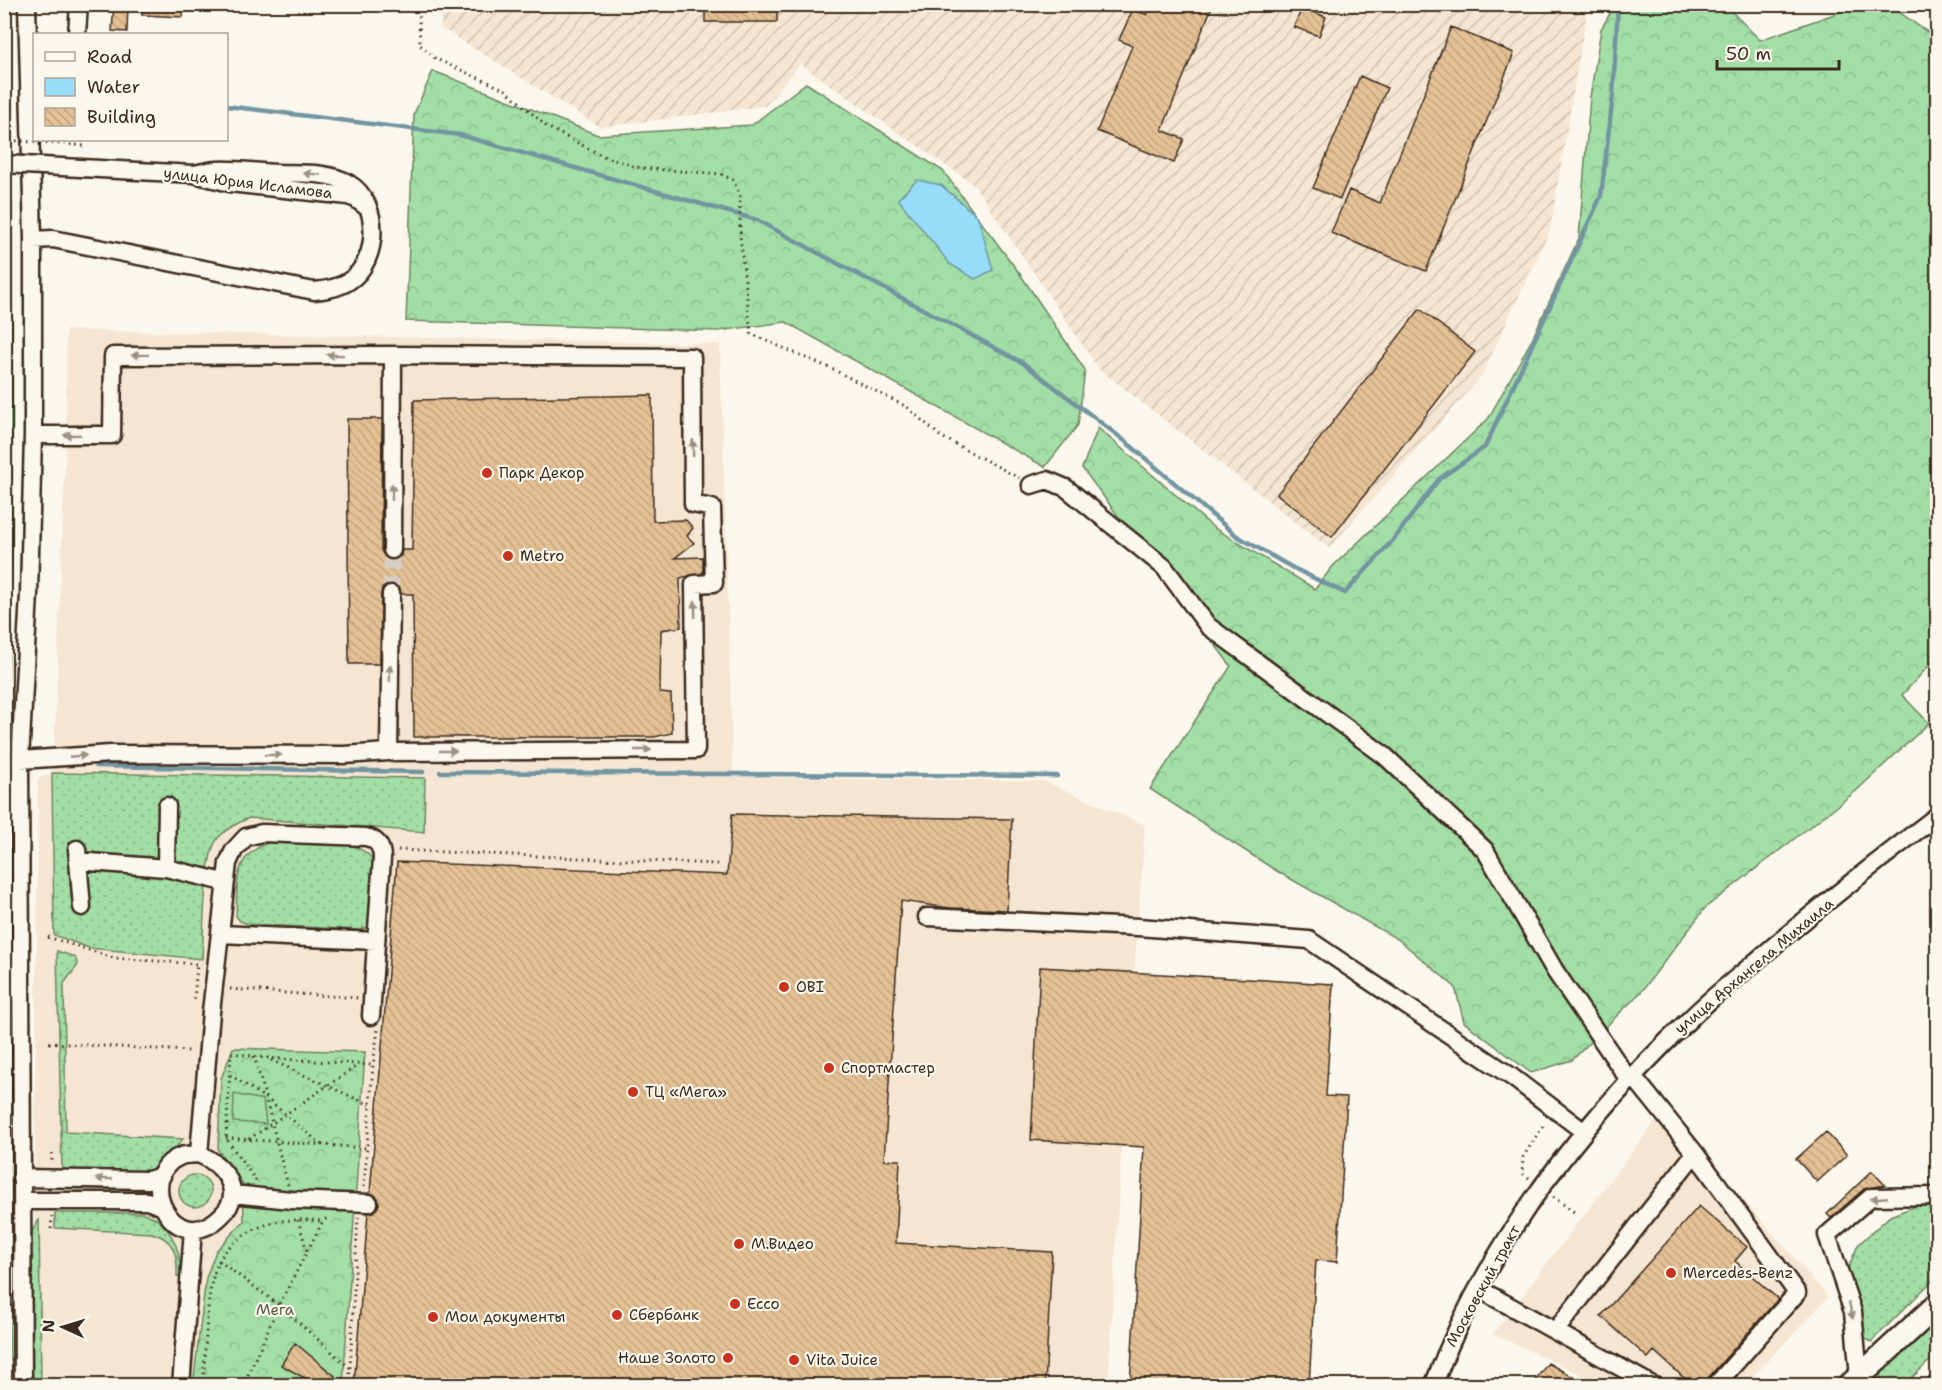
<svg xmlns="http://www.w3.org/2000/svg" width="1942" height="1390" font-family="'Shantell Sans',sans-serif">
<defs>
<pattern id="industrial-furrows" width="10" height="10" patternUnits="userSpaceOnUse" patternTransform="scale(1.5)"><rect width="10" height="10" fill="#f4e6d2"/><path d="M-1 1l2-2M0 10L10 0M9 11l2-2" fill="none" stroke="#d2c5b4"/></pattern>
<pattern id="grass-dots" width="8" height="8" patternUnits="userSpaceOnUse" patternTransform="scale(1.5)"><rect width="8" height="8" fill="#a2dea5"/><path d="M2 2h.1M6 6h.1" fill="none" stroke="#8cbf8e" stroke-width="1.8" stroke-linecap="round"/></pattern>
<pattern id="forest-crowns" width="20" height="18" patternUnits="userSpaceOnUse" patternTransform="scale(1.5)"><rect width="20" height="18" fill="#a2dea5"/><path d="M2 6a3 3 0 1 1 6 0M12 15a3 3 0 1 1 6 0" fill="none" stroke="#8cbf8e"/></pattern>
<pattern id="building-back-hatch" width="6" height="6" patternUnits="userSpaceOnUse" patternTransform="scale(1.5)"><rect width="6" height="6" fill="#e4c095"/><path d="M-1 5l2 2M0 0l6 6M5-1l2 2" fill="none" stroke="#c4a580"/></pattern>
</defs>
<rect width="100%" height="100%" fill="#fbf7ec"/>
<filter id="ink" filterUnits="userSpaceOnUse"><feTurbulence type="fractalNoise" baseFrequency=".0167" numOctaves="2"/><feDisplacementMap in="SourceGraphic" scale="12" xChannelSelector="R" yChannelSelector="G"/><feConvolveMatrix kernelMatrix="1 2 1 2 8 2 1 2 1" color-interpolation-filters="sRGB"/></filter>
<g filter="url(#ink)">
<path fill="#f4e6d2" d="M66 330 720 344 733 777 1043 781 1145 825 1121 1153 1108 1385 33 1386 38 779 52 773 54 759 66 436Z
M1665 1109 1828 1297 1745 1385H1604L1493 1334Z"/>
<path fill="url(#industrial-furrows)" d="M442 4 1588 5 1550 230 1481 377 1329 548 1099 369 974 185 800 64 765 106 600 127 441 28Z"/>
<path fill="url(#grass-dots)" stroke="#6e8462" stroke-width="1.5" d="M5 202 12 203V543L5 775 10 1362 5 1366Z
M52 773 425 778 424 832 249 818C238 823 227 828 218 838 203 857 204 932 202 959L89 948 54 935Z
M271 842 350 845C360 848 368 852 374 861L371 923 367 928 360 930 248 924 240 921 236 916C238 881 232 855 271 842Z
M57 951 75 957 78 965 64 983 66 1132 183 1139 160 1166 144 1174 62 1171Z
M179 1191a16 16 0 1 1 32 0a16 16 0 1 1-32 0Z
M1916 1206H1937V1276L1871 1342 1864 1337 1846 1273 1858 1245 1890 1216Z
M55 1213H143C171 1221 182 1251 180 1277H177C178 1255 174 1238 151 1233L55 1228Z
M39 1220 41 1385H30L29 1236Z
M1937 1321V1354L1904 1385H1867Z"/>
<path fill="url(#forest-crowns)" stroke="#6e8462" stroke-width="1.5" d="M1615 5H1725L1760 40 1860 5H1889L1937 39V657L1902 695 1929 723 1856 791 1705 908 1642 991 1572 1060 1531 1073 1464 1022 1455 987 1399 940 1275 870 1150 789 1231 666 1082 468 1098 428 1214 528 1315 589 1333 566 1488 419 1531 341 1579 238 1590 97 1601 29Z
M433 71 598 135 752 125 806 83 943 171 1020 274 1085 370 1078 425 1045 467 786 322 718 331 406 321 414 114Z
M233 1048 365 1052 343 1385 193 1386 206 1278 216 1251 244 1221 243 1184 218 1150 221 1079Z"/>
<path fill="#a2dea5" stroke="#6e8462" stroke-width="1.5" d="M234 1094 263 1100 266 1124 233 1122Z"/>
<path fill="#97dcf9" stroke="#7295a1" stroke-width="1.5" d="M917 180 941 185 978 217 993 270 975 279 950 264 898 199Z"/>
<g fill="none" stroke-linecap="round" stroke-linejoin="round">
<path stroke="#7295a1" stroke-width="4.5" d="M226 106 460 135 757 220 1023 363 1125 441 1237 536 1293 568 1345 593 1394 539 1439 479 1485 447 1601 196 1613 95 1618 4
M96 766 423 772
M440 772 1057 776"/>
</g>
<path fill="url(#building-back-hatch)" stroke="#3b2a1e" stroke-width="1.5" d="M114 4H128L127 32 112 31Z
M142 4H184L183 17 142 15Z
M705 4H777V22H705Z
M1151 4H1213L1162 130 1184 139 1174 163 1097 131 1132 46 1119 40 1133 9 1147 15Z
M1302 8 1326 17 1319 36 1294 27Z
M1451 27 1514 53 1426 271 1331 233 1349 190 1380 203Z
M1360 76 1387 88 1340 199 1313 188Z
M1420 309 1475 352 1332 537 1277 494Z
M652 395 653 521 686 520 693 528 687 536 694 543 675 558 703 557V573L680 578 681 627 661 630 660 693 671 694 672 733 654 737H414L413 594H401L400 588 392 584 382 588 381 594 380 664H349L347 419H382L381 550 386 559 393 560 401 556 402 550H412L414 400Z
M732 814 1012 819 1007 910 950 908 901 901 884 1160H900L896 1243 1052 1252 1045 1386H354L368 1213 374 1212 379 1204 378 1198 370 1193 397 862 727 875Z
M1040 967 1333 984 1326 1096 1347 1097 1337 1262 1316 1260 1309 1386H1130L1144 1147 1031 1140Z
M1826 1132 1847 1155 1817 1182 1796 1159Z
M1872 1171 1885 1185 1864 1189 1831 1218 1827 1214Z
M1699 1206 1747 1247 1735 1261 1778 1299 1707 1379 1705 1386H1693L1654 1351 1648 1358 1601 1316Z
M295 1343 335 1376 331 1386H319L281 1365Z
M1548 1363 1573 1377 1566 1386H1531Z"/>
<g fill="none" stroke-linecap="round" stroke-linejoin="round">
<path stroke="#d5cec3" stroke-width="16" stroke-dasharray="16 8" stroke-linecap="butt" d="M391 594 392 550"/>
<defs>
<path id="minor" d="M77 34 79 4
M81 168 194 174 230 183 348 196 356 199 365 206
M33 240 53 239 314 291C325 290 339 288 349 281 380 261 381 202 348 183 327 171 299 174 276 173 256 172 236 169 216 170 209 170 201 173 194 174
M33 435H112L113 356 393 355 392 550
M1031 485 1047 480 1066 488 1164 567 1208 626 1385 756 1485 850 1555 971 1629 1080
M389 752 696 750 694 584 714 583 712 508 693 504 692 357 393 355
M20 760 111 754 344 755 389 752 391 594
M77 849 82 907
M78 861 166 868 224 882
M166 868 167 806
M927 917 1138 927 1309 940 1512 1077 1583 1131
M221 934 376 941
M1633 1076 1695 1153 1797 1293 1715 1386
M199 1154 211 1012 228 863 234 850 246 837 262 833 366 837C377 839 382 847 382 858L371 1016
M199 1154C223 1164 246 1192 222 1215 174 1263 132 1175 181 1156 186 1154 194 1155 199 1154Z
M21 1178 148 1180 162 1176
M233 1194 291 1200 369 1203
M22 1201H147L161 1206
M1479 1289 1654 1386
M1556 1330 1695 1153
M1859 1376 1853 1312 1827 1235 1871 1197 1938 1196
M23 1386 20 760 29 594 33 435V240L27 4
M181 1386 193 1230
M1433 1386C1487 1244 1583 1120 1692 1017 1711 998 1733 981 1754 963 1813 912 1875 863 1938 815"/>
<path id="major" d="M1849 1386 1938 1304"/>
</defs>
<use href="#minor" stroke="#3b2a1e" stroke-width="21"/>
<use href="#major" stroke="#3b2a1e" stroke-width="27"/>
<path stroke="#3b2a1e" stroke-width="3" stroke-dasharray="1.5 4.5" stroke-linecap="butt" d="M422 4 419 18 420 45 436 59 506 90 547 127 605 157 640 168 721 174 733 180 740 196V234L751 334 834 370 907 407 940 436 1019 478
M76 145 84 146V140
M398 850 717 864
M48 937 114 958 197 964 194 1002
M230 989 358 998
M49 1043 190 1051
M254 1056C267 1099 276 1142 288 1185
M271 1060 370 1105
M230 1075 267 1099 322 1145
M226 1138 367 1148
M249 1139 358 1065
M52 1153V1163
M1529 1178 1522 1173 1523 1157 1545 1123
M256 1181 226 1138 231 1053 267 1058 373 1065
M364 1187 373 1065 378 1029
M1553 1197 1577 1214
M298 1220 307 1251
M51 1229 52 1216
M219 1261 279 1305 350 1368
M53 1385 57 1386
M203 1386C206 1353 205 1290 218 1263 230 1239 257 1225 281 1221 295 1219 309 1220 323 1221
M243 1386 279 1305 323 1221 329 1217
M349 1386 358 1217"/>
<use href="#minor" stroke="#fbf7ec" stroke-width="16"/>
<use href="#major" stroke="#fbf7ec" stroke-width="22"/>
<defs>
<path id="minor-bridge" d="M4 164 81 168"/>
</defs>
<use href="#minor-bridge" stroke="#3b2a1e" stroke-width="21" stroke-linecap="butt"/>
<path stroke="#3b2a1e" stroke-width="3" stroke-dasharray="1.5 4.5" stroke-linecap="butt" d="M4 140 76 145"/>
<use href="#minor-bridge" stroke="#fbf7ec" stroke-width="16"/>
</g>
<defs><path id="oneway-solid" d="M-6-.8H1V-3.2L6.5 0L1 3.2V.8H-6Z" transform="scale(1.5)"/></defs>
<g fill="#9b9085">
<use href="#oneway-solid" transform="translate(312 174) rotate(-176)"/>
<use href="#oneway-solid" transform="translate(140 355) rotate(179)"/>
<use href="#oneway-solid" transform="translate(335 355) rotate(-179)"/>
<use href="#oneway-solid" transform="translate(72 435) rotate(179)"/>
<use href="#oneway-solid" transform="translate(693 448) rotate(-91)"/>
<use href="#oneway-solid" transform="translate(392 492) rotate(-90)"/>
<use href="#oneway-solid" transform="translate(695 609) rotate(-91)"/>
<use href="#oneway-solid" transform="translate(390 673) rotate(-89)"/>
<use href="#oneway-solid" transform="translate(643 750)"/>
<use href="#oneway-solid" transform="translate(448 751)"/>
<use href="#oneway-solid" transform="translate(273 755)"/>
<use href="#oneway-solid" transform="translate(78 756) rotate(-5)"/>
<use href="#oneway-solid" transform="translate(104 1179) rotate(-179)"/>
<use href="#oneway-solid" transform="translate(1879 1198) rotate(175)"/>
<use href="#oneway-solid" transform="translate(1851 1311) rotate(77)"/>
</g>
</g>
<g fill="#c8321e" stroke="#fbf7ec" stroke-width="2">
<circle cx="487" cy="473" r="6"/>
<circle cx="508" cy="556" r="6"/>
<circle cx="784" cy="987" r="6"/>
<circle cx="829" cy="1068" r="6"/>
<circle cx="633" cy="1092" r="6"/>
<circle cx="739" cy="1244" r="6"/>
<circle cx="1671" cy="1273" r="6"/>
<circle cx="735" cy="1304" r="6"/>
<circle cx="617" cy="1315" r="6"/>
<circle cx="433" cy="1317" r="6"/>
<circle cx="728" cy="1358" r="6"/>
<circle cx="794" cy="1360" r="6"/>
</g>
<g text-anchor="middle" stroke-width="4.5" stroke-linejoin="round" paint-order="stroke">
<g font-size="15" fill="#3b2a1e" stroke="#fbf7ec">
<text transform="translate(248 183) rotate(7)" y="5">улица Юрия Исламова</text>
<text transform="translate(1754 966) rotate(-40)" y="5">улица Архангела Михаила</text>
<text transform="translate(1483 1286) rotate(-61)" y="5">Московский тракт</text>
</g>
<g font-size="15" fill="#3b2a1e" stroke="#fbf7ec" text-anchor="start">
<text x="499" y="478">Парк Декор</text>
<text x="520" y="561">Metro</text>
<text x="796" y="992">OBI</text>
<text x="841" y="1073">Спортмастер</text>
<text x="645" y="1097">ТЦ «Мега»</text>
<text x="751" y="1249">М.Видео</text>
<text x="1683" y="1278">Mercedes-Benz</text>
<text x="747" y="1309">Ecco</text>
<text x="629" y="1320">Сбербанк</text>
<text x="445" y="1322">Мои документы</text>
<text x="716" y="1363" text-anchor="end">Наше Золото</text>
<text x="806" y="1365">Vita Juice</text>
</g>
<g font-size="15" fill="#555740" stroke="#fbf7ec">
<text x="275" y="1315">Мега</text>
</g>
</g>
<rect width="1942" height="1390" fill="none" stroke="#fbf7ec" stroke-width="24"/>
<rect x="12" y="12" width="1918" height="1366" fill="none" stroke="#3b2a1e" stroke-width="2" filter="url(#ink)"/>
<rect x="33" y="33" width="195" height="108" fill="#fbf7ec" stroke="#aea59a" stroke-width="1.5"/>
<rect x="45" y="52" width="30" height="9" fill="#fbf7ec" stroke="#aea59a" stroke-width="1.5"/>
<text x="87" y="63" font-size="18" fill="#3b2a1e">Road</text>
<rect x="45" y="78" width="30" height="18" fill="#97dcf9" stroke="#aea59a" stroke-width="1.5"/>
<text x="87" y="93" font-size="18" fill="#3b2a1e">Water</text>
<rect x="45" y="108" width="30" height="18" fill="url(#building-back-hatch)" stroke="#aea59a" stroke-width="1.5"/>
<text x="87" y="123" font-size="18" fill="#3b2a1e">Building</text>
<g transform="translate(63 1327) rotate(274)" stroke="#fbf7ec" stroke-width="4.5" paint-order="stroke">
<path d="M0-4.5L10 22L0 15L-10 22Z" fill="#3b2a1e"/>
<text y="-9" font-size="16" font-weight="bold" text-anchor="middle" fill="#3b2a1e">N</text>
</g>
<path d="M1717 60v9h122v-9" fill="none" stroke="#3b2a1e" stroke-width="3"/>
<text x="1726" y="60" font-size="18" fill="#3b2a1e" stroke="#fbf7ec" stroke-width="4.5" paint-order="stroke">50 m</text>
</svg>
